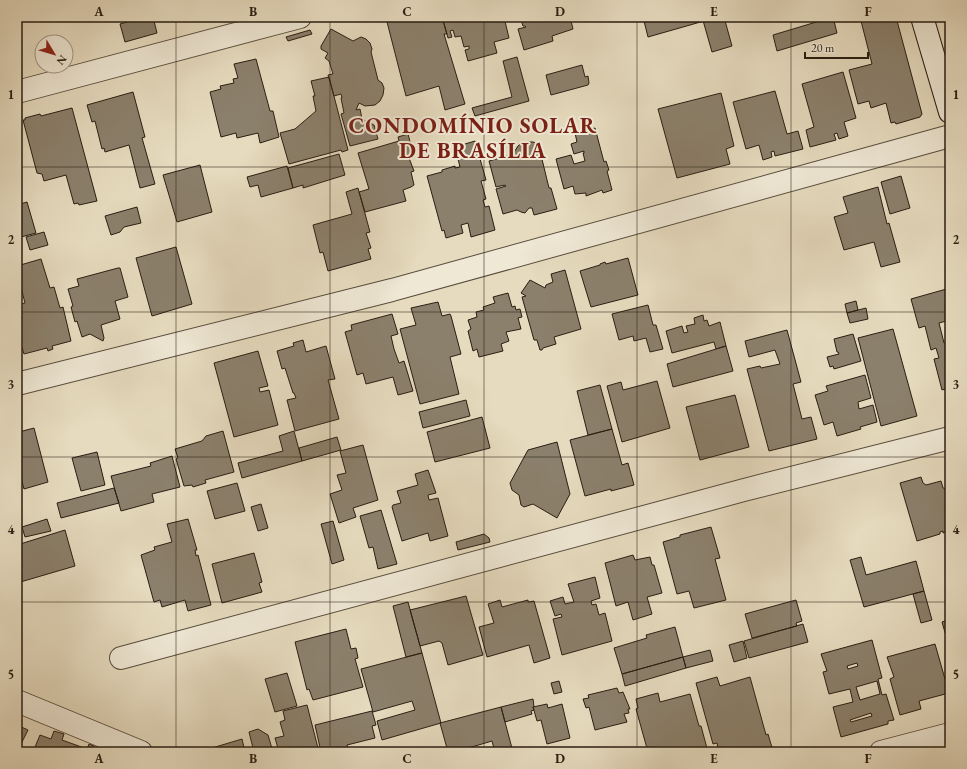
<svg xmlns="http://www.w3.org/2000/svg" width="967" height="769" font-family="'EB Garamond',serif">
<rect width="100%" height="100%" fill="#e6dbbf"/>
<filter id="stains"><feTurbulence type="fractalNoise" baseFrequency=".005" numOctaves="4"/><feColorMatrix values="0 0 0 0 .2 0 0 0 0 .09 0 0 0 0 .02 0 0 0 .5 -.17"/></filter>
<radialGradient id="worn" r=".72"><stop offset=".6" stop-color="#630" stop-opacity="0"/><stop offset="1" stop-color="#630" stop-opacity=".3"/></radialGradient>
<path fill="#8b806c" stroke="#291e12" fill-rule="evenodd" d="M145 17H153L157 33 125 42 120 24Z
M390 17H442L447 34H444L465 104 445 110 439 86 406 96 386 18Z
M442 17H504L509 38 494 42 497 53 468 61 465 50 469 49V46L464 47 461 36 455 37 453 30 450 31 452 37 448 38Z
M520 17H570L573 29 552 36 553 41 524 50 518 29 526 27 525 26H523Z
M643 17H702L704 21 648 37Z
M702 17H724L732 46 712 52Z
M833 17 837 33 777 51 773 35Z
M860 17H896L922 114 920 117 896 124 895 122 891 123 886 103 871 108 869 101 858 104 849 70 872 64Z
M331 29 353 41 361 37 366 39 370 43 372 49 371 52 378 80 382 83 384 88 383 95 380 101 375 105 365 106 359 103 356 110 360 109 362 119 374 125 378 139 350 146 341 114 344 113 341 98H342L341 94 334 96 328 75 333 74 329 61 325 58 328 53 321 49V46Z
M310 30 312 34 288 41 286 37Z
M517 57 529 101 475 116 472 108 512 97 503 61Z
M256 59 270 111H273L279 137 260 143 258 133 237 138 236 133 221 137 210 92 221 89 220 86 234 83 233 79 238 78 234 64Z
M582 65 585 77 588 76 589 83 588 85 551 95 546 75Z
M843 72 856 118 844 122 848 136 839 139 837 133 834 134 836 140 810 147 806 130 814 127 802 84Z
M329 77 348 150 342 152 341 150 289 164 280 133 295 129 316 111 313 96H315L311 81Z
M775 91 787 134 798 131 803 149 775 156 774 151 771 152 772 157 763 160 759 145 746 149 733 102Z
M133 92 145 137 142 138 155 184 140 188 129 145 105 152 104 148 102 149 95 121 92 122 87 105Z
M721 93 734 146 726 149 730 164 677 178 658 109Z
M72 108 97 201 79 205 78 203 74 204 66 175 44 181 42 174 37 173 23 120H25V118L40 114 41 116Z
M595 128 604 162 606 161 609 170 607 171 612 190 603 193 602 190 586 196V193L575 194 573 186 564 189 556 159 571 155 574 164 585 161 583 153H584V151L574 154 571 144 577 142 575 133Z
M408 134 414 157 409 158 414 171 411 172 414 185 411 187 403 190 406 201 365 212 359 192 369 189 358 153 399 141 398 137Z
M475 141 486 180 481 181 486 199 483 200 485 207 489 206 495 230 471 237 468 223 461 225 463 233 446 238 444 230 442 231 427 176 442 172V170L455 166V168L460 167 455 147Z
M523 142H533L536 143 537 148 539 147 549 188H551L557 209 534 215 532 208H529L525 213 521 212 517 210 503 214 496 189 506 186 505 185 496 187 489 161 513 154 518 146Z
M339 154 345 175 303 188V185L293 188 288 168Z
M200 165 212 212 177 222 163 175Z
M287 166 293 188 261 197 258 185 250 187 247 177Z
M901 176 910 208 890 214 881 182Z
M878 187 887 224 889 223 900 262 881 267 874 242 844 250 834 217 848 213 843 197Z
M358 188 370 232 366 233 371 248 368 249 371 259 328 271 323 252 320 253 313 225 352 214 346 192Z
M27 202 36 233 17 238V205Z
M137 207 141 223 124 227 120 232 111 235 105 216Z
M44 232 48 245 30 250 26 237Z
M176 247 192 304 152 316 136 258Z
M628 258 638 295 591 307 580 271 600 265V264L605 262 606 264Z
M41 259 50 288 54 287 60 308 63 307 71 341 52 346 53 349 48 351 47 348 24 354 18 334H17V305L25 303 17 272V266Z
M118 268H120L128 297 115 301 120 319 101 325 104 338 103 341 90 334 82 337 77 321 75 322 71 307 73 306 68 289 79 286 77 279Z
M565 270 581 329 554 337 556 344 543 348 542 350H540L537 340H534L522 297 526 296 521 293 530 280 545 288 546 285 553 282 551 274Z
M950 288V320L939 323 944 343 950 341V405H949L945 389 942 390 934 359 939 358 936 348 931 350 925 326 919 328 911 299Z
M508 293 512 307 515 306 516 310 520 309 522 317 518 318 521 329 506 332 509 341 501 344 503 351 479 357 477 349 473 351 468 331 471 329 468 320 477 317 476 312 484 310 483 307 495 303 493 297Z
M856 301 858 310 847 313 845 304Z
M438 302 442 316 450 314 451 316 461 354 450 357 459 394 420 404 400 329 416 325 411 308Z
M648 305 653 325H656L663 349 650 352 646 338 634 341 633 336 619 340 612 314Z
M866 308 868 319 850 323 847 313Z
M392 314 398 334 391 336 394 349 399 363 404 361 413 391 398 395 393 377 366 384 363 373 357 375 345 332 352 330 351 325Z
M703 315 704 321 707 320 709 326 720 322 726 346 716 349 714 342 672 353 666 331 682 326 684 333 688 332 686 326 695 324 694 318Z
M893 329 917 416 881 426 858 338Z
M787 330 801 382 793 384 802 419 811 417 817 439 769 451 747 369 760 366 761 368 780 364 775 350 749 357 745 341Z
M853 334 861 361 834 369 833 366 830 367 827 357 839 354 838 352H837L834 339Z
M303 340 306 352 326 346 335 379 328 380 339 419 295 431 287 400 296 398 294 393H293L285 368 282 369 277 351 294 346 293 343Z
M726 346 733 371 673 387 667 364Z
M258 351 268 386 259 388 260 392 269 390 278 425 234 437 214 363Z
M865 375 871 398 858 402 859 409 873 405 877 422 860 427 861 429 837 436 833 422 824 425 815 395 828 391 826 386Z
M657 381 670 428 622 442 607 386 621 382 623 390Z
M600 385 612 429 588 435 577 391Z
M735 395 749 447 700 460 686 407Z
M466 400 470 416 423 428 419 412Z
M482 417 490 448 435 462 427 432Z
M34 428 48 482 24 489 21 478 17 479V429H18L19 432Z
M612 429 622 465 628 463 634 485 611 491V489L585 496 570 440Z
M223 431 234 472 205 480 206 483 193 487 192 485 184 486 176 459 178 458 175 449 202 441 206 436Z
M294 431 302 461 242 478 238 463 283 451 279 436Z
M337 437 341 450 302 461 299 448Z
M557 442 570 494 557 518 533 504 524 507 521 505 519 495 512 490 510 483 528 450Z
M363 445 378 500 353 508 356 517 339 523 330 494 342 490 337 475 346 473 340 451Z
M97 452 105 485 81 491 72 458Z
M172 456 180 487 152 494 154 502 121 511 111 476 151 466 150 463Z
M428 470 436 493 428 495 429 500 438 498 448 536 430 541 428 533 402 541 392 507 393 505 401 503 397 491 418 485 415 474Z
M921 477 923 483 926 485 941 481 943 488 947 489 950 488V531L943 533V531L940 532V534L917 541 900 483Z
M237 483 245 511 215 519 207 491Z
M114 488 119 503 61 518 57 503Z
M261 504 268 528 258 531 251 507Z
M381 510 397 564 378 569 373 547 369 548 360 516Z
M47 519 51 531 25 537 22 527Z
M188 519 197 550H195L196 556 198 555 211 605 188 611 185 600 162 607 160 600 154 602 141 555 155 550 154 547 172 542 167 524Z
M333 521 344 560 332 564 321 524Z
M711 527 720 558 715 559 726 600 694 608 689 591 677 594 663 542 680 537V535Z
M65 530 75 566 17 583V545Z
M484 534 489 538 490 542 458 550 456 542Z
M254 553 262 582 259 583 262 592 222 603 212 564Z
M633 555 635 560 650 557 652 565H654L662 593 647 597 652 614 633 620 628 602 616 606 605 563Z
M861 557 866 575 916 561 924 591 864 607 850 560Z
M595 577 600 598 591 601 592 605 596 604 599 615 605 613 612 641 562 655 553 619 562 617 561 614 555 616 550 601 563 597 565 604 574 602 568 584Z
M924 591 932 620 921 623 913 594Z
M466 596 483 655 448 665 442 643 439 641 420 646 410 610Z
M500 600 502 607 528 600V602L534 601 550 658 534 663 529 645 487 657 479 627 494 623 488 604Z
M796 600 802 621 796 623 797 626 752 638 745 614Z
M408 602 422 653 406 657 393 606Z
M950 619V650L942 622Z
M803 624 808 642 749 658 744 641Z
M675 627 683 657 622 674 614 648 647 638 646 635Z
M346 629 351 649 356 648 358 658 355 659 363 687 313 700 309 689 307 690 295 642Z
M872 640 882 678 878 679 882 695 886 694 894 720 888 721V724L841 737 833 707 853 702 850 689 829 694 823 672 827 671 821 654ZM857 663 858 666 848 669 847 666ZM877 681 880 694 860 700 856 687ZM871 713 872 716 851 722 850 720Z
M743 641 747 658 734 662 729 645Z
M935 644 949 693 919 701 921 709 900 715 890 679 894 677 887 657Z
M710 650 713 661 686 668 683 657Z
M422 653 441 723 382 740 377 721 415 710 412 701 373 712 361 669Z
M683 657 686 668 625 686 622 674Z
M287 673 297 706 275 712 265 679Z
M717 677 720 686 750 677 766 735 768 734 773 751 725 752 723 747 718 748 717 743 713 744 696 683Z
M559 681 562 692 554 694 551 683Z
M617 688 619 693 623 692 630 709H628L629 713 624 714 627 722 595 730 589 707 586 708 583 699 589 698 588 695Z
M658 693 660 702 690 694 699 726H701L708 752H648L636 709 638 708 636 699Z
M533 699 534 707H533L534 710 531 711 532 714 505 722 501 707Z
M547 704 548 708 562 704 570 738 547 744 541 720 537 721 533 707Z
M307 705 319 752H279L275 738 284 736 280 722 285 720 283 711Z
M501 707 513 752H495L492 741 465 749V752H448L440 723Z
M372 711 376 725 372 726 375 738 347 745 348 749 337 752H321L315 725Z
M17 725 28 730 17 752Z
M258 729 268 735 273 752H254L249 732Z
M54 731 64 734 62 740 87 749 89 744 94 746 91 752H33L40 735 51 739Z
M242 739 245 752H214L212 748Z"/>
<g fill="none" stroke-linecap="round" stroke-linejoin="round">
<defs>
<path id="street" d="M17 92 300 17
M17 384 392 290 950 136
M121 658 744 490 950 438
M17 701 141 752
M881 752 950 734"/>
<path id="secondary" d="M922 17 950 112"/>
</defs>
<use href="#street" stroke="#584d3d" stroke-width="24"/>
<use href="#secondary" stroke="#291e12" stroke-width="24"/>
<use href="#street" stroke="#efe8d5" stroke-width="22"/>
<use href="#secondary" stroke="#efe8d5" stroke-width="22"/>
</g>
<path fill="none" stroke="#291e12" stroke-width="1" stroke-opacity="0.55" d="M176 17V752M330 17V752M484 17V752M637 17V752M791 17V752M17 167H950M17 312H950M17 457H950M17 602H950"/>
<g text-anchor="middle" stroke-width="4" stroke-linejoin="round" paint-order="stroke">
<g font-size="22" font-weight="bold" letter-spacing="1" fill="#7a1f14" stroke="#efe8d5">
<text x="473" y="133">CONDOMÍNIO SOLAR<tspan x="473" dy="25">DE BRASÍLIA</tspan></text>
</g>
</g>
<rect width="967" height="769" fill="none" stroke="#e6dbbf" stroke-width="44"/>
<g transform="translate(54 54) rotate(128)"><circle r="19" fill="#efe8d5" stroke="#a09787"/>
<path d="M0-3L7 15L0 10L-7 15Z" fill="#8f2418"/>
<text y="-6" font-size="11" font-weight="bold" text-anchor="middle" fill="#291e12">N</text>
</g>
<path d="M805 52v6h63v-6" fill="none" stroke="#291e12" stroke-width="2"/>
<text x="811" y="52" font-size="12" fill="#291e12" stroke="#efe8d5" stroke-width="3" paint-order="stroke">20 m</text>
<rect x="22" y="22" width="923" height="725" fill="none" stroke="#291e12" stroke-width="1.5"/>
<g font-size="13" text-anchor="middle" font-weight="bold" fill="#291e12">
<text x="99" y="16">A</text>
<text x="253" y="16">B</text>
<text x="407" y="16">C</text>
<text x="560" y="16">D</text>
<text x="714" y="16">E</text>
<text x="868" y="16">F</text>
<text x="11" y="99">1</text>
<text x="956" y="99">1</text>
<text x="11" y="244">2</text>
<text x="956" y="244">2</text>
<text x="11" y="389">3</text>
<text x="956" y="389">3</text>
<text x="11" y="534">4</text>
<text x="956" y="534">4</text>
<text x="11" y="679">5</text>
<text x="956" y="679">5</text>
<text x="99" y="763">A</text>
<text x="253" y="763">B</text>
<text x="407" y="763">C</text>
<text x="560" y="763">D</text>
<text x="714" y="763">E</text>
<text x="868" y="763">F</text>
</g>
<rect width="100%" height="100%" filter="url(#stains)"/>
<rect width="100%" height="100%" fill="url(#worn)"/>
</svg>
